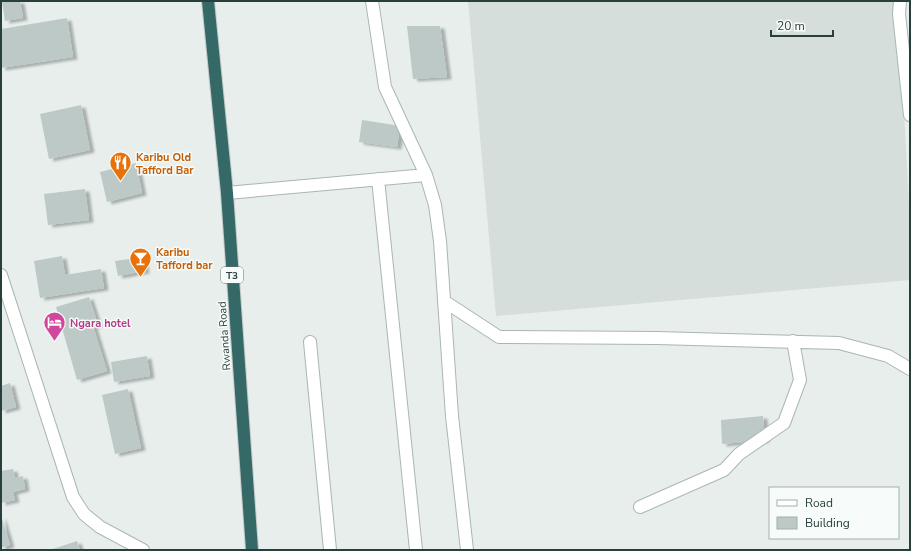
<svg xmlns="http://www.w3.org/2000/svg" width="911" height="551" font-family="'Nunito Sans',sans-serif">
<defs>
<filter id="shadow"><feDropShadow dx="4.5" dy="2.5" stdDeviation="1" flood-color="#0004"/></filter>
</defs>
<rect width="100%" height="100%" fill="#e7eeec"/>
<path fill="#d5dedb" d="M468 1H898L910 223V280L496 316Z"/>
<path fill="#bcc9c6" filter="url(#shadow)" d="M2 1H20L23 18 5 21Z
M67 18 73 57 1 68V29Z
M407 26H440L447 77 413 79Z
M81 105 90 150 49 159 40 114Z
M362 120 400 126 397 147 359 142Z
M136 163 142 193 107 202 100 172Z
M85 189 89 220 48 225 44 194Z
M62 256 65 275 101 269 104 288 40 298 34 261Z
M143 257 145 271 118 276 115 261Z
M89 297 98 325 93 326 107 371 77 380 56 307Z
M147 356 150 376 114 382 111 362Z
M10 383 16 407 1 411V386Z
M128 389 141 448 115 454 102 395Z
M763 416 765 440 722 444 721 420Z
M13 469 15 478 23 476 25 489 13 492 15 500 1 503V471Z
M1 515 10 545 1 548Z
M77 541 80 550H50Z"/>
<g fill="none" stroke-linecap="round" stroke-linejoin="round">
<defs>
<path id="minor" d="M372 1 385 87 426 175 435 205 440 241 452 416 467 550
M900 1 899 14 910 115
M378 179 416 550
M227 193 426 175
M1 275 73 497 84 514 100 527 143 550
M444 301 499 337 657 338 839 343 888 356 910 369
M310 342 330 550
M640 507 724 470 739 454 784 423 800 380 793 341"/>
<path id="highway" d="M208 1 227 193 252 550"/>
</defs>
<use href="#minor" stroke="#aab6b4" stroke-width="14"/>
<use href="#highway" stroke="#c3c9c9" stroke-width="14"/>
<use href="#minor" stroke="#fff" stroke-width="12"/>
<use href="#highway" stroke="#356967" stroke-width="12"/>
</g>
<defs>
<symbol id="restaurant-pin" viewBox="-11 -11 22 30"><path d="M0 17L-7.5 6A9.5 9.5 0 1 1 7.5 6Z" fill="#e8710a" stroke="#f7fbf9"/><path d="M-5-6h1v4h1v-4h1v4h1v-4h1v5L-1.5 .5V6h-2V.5L-5-1ZM5-6V6H3V1.5H1.5Q1.5-4 5-6Z" fill="#fff"/></symbol>
<symbol id="bar-pin" viewBox="-11 -11 22 30"><path d="M0 17L-7.5 6A9.5 9.5 0 1 1 7.5 6Z" fill="#e8710a" stroke="#f7fbf9"/><path d="M-6-5H6L.8 .8V4.5H3.5V6h-7V4.5H-.8V.8Z" fill="#fff"/></symbol>
<symbol id="hotel-pin" viewBox="-11 -11 22 30"><path d="M0 17L-7.5 6A9.5 9.5 0 1 1 7.5 6Z" fill="#d1479c" stroke="#f7fbf9"/><path d="M-6-4.5h1.5V1H6V5H4.5V3h-9V5H-6ZM-4 0a1.8 1.8 0 1 1 3.6 0ZM.5 0V-2.5h3Q6-2.5 6 0Z" fill="#fff"/></symbol>
</defs>
<g fill-rule="evenodd">
<use href="#restaurant-pin" x="108" y="150" width="25" height="34"/>
<use href="#bar-pin" x="128" y="246" width="25" height="34"/>
<use href="#hotel-pin" x="42" y="310" width="25" height="34"/>
</g>
<g text-anchor="middle" stroke-width="3" stroke-linejoin="round" paint-order="stroke">
<rect fill="#f7fbf9" stroke="#657775" stroke-width="1" x="221" y="267" width="22" height="16" rx="3"/>
<g font-size="10" font-weight="bold" fill="#273f3d">
<text x="232" y="279">T3</text>
</g>
<g font-size="11" font-weight="bold" fill="#c56008" stroke="#f7fbf9" text-anchor="start">
<text x="136" y="161">Karibu Old<tspan x="136" dy="13">Tafford Bar</tspan></text>
<text x="156" y="256">Karibu<tspan x="156" dy="13">Tafford bar</tspan></text>
</g>
<g font-size="11" font-weight="bold" fill="#b23c85" stroke="#f7fbf9" text-anchor="start">
<text x="70" y="327">Ngara hotel</text>
</g>
<g font-size="11" fill="#273f3d" stroke="#f7fbf9">
<text transform="translate(224 336) rotate(-94)" y="4">Rwanda Road</text>
</g>
</g>
<rect width="911" height="551" fill="none" stroke="#273f3d" stroke-width="4"/>
<rect x="769" y="487" width="130" height="52" fill="#f7fbf9" stroke="#a4b0ae"/>
<rect x="777" y="500" width="20" height="6" fill="#ffffff" stroke="#a4b0ae"/>
<text x="805" y="507" font-size="12" fill="#273f3d">Road</text>
<rect x="777" y="517" width="20" height="12" fill="#bcc9c6" stroke="#a4b0ae"/>
<text x="805" y="527" font-size="12" fill="#273f3d">Building</text>
<path d="M771 30v6h62v-6" fill="none" stroke="#273f3d" stroke-width="2"/>
<text x="777" y="30" font-size="12" fill="#273f3d" stroke="#f7fbf9" stroke-width="3" paint-order="stroke">20 m</text>
</svg>
